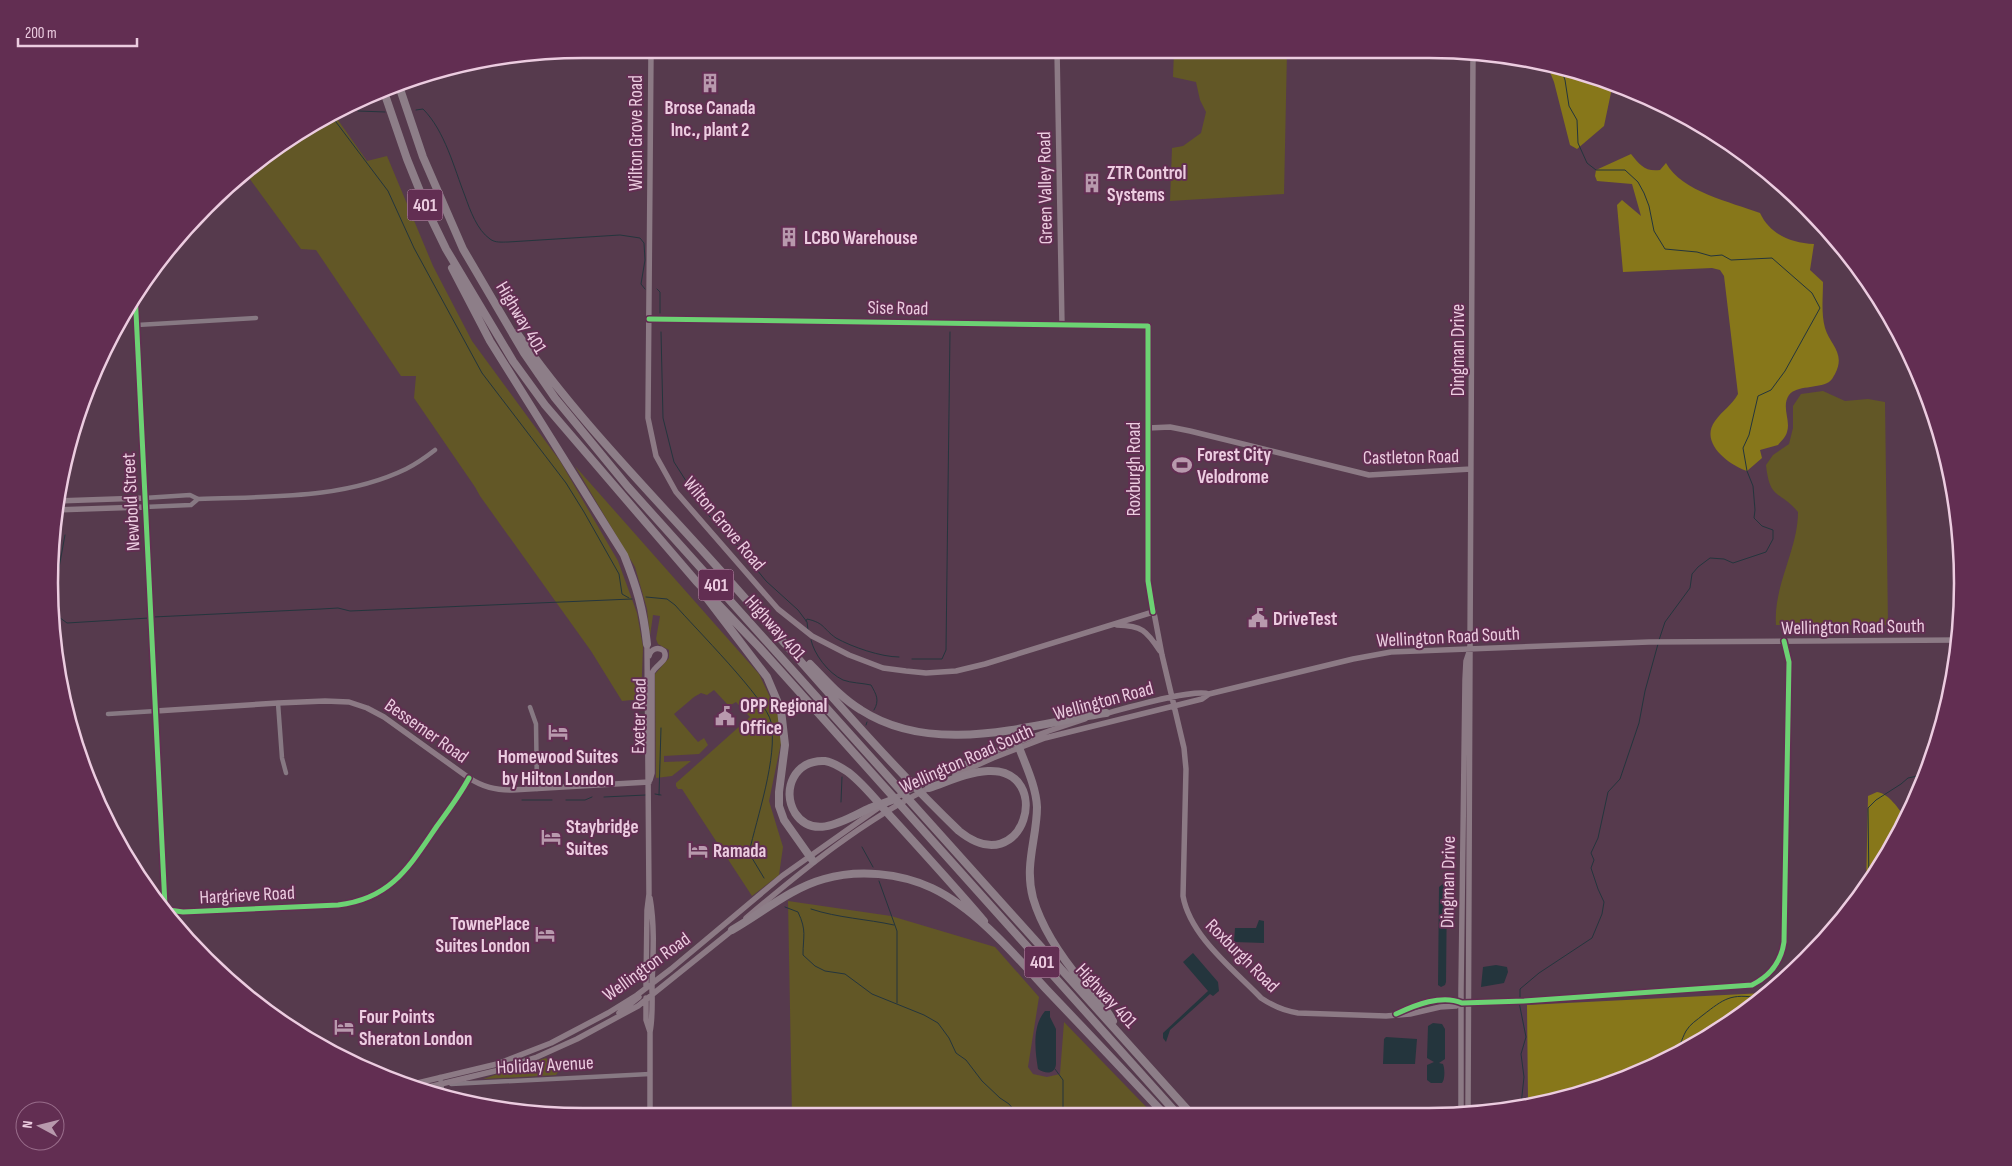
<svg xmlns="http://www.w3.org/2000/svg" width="2012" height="1166" font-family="'Sofia Sans Condensed',sans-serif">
<rect width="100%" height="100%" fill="#563a4d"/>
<path fill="#625726" d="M1174 51H1287L1284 194 1170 201 1172 148 1183 146 1201 133 1206 112 1200 100 1196 82 1173 77Z
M333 113 367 161 387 156 433 266 472 341 560 461 618 561 637 613 643 647 641 699 622 701 591 651 480 496 475 487 414 398 416 376H401L316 250 301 249 244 171 258 159Z
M1823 391 1845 401 1868 399 1885 402 1888 625H1776C1773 586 1798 550 1798 512 1779 489 1770 501 1766 465L1773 455 1789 444 1793 428V406L1801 394Z
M575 466 759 674 777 712 781 726V743L769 801 783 847 779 875 752 896 682 789H678L676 786V783L750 717 736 702 729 706 714 690 707 695 701 693 694 697 674 714 698 742 704 738 708 745 699 754 664 756V762L691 761 672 776 656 778 655 674 669 658V650L658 644 656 639 660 616 653 615 650 636 647 609 635 567Z
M788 901 891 916 995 947 1039 997 1028 1067 1033 1074 1047 1077 1060 1074 1064 1022 1155 1116H792Z
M546 1058 558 1072 556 1075 483 1079Z"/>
<path fill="#87771a" d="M1548 67 1600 77 1613 83 1604 126 1577 149 1570 145 1554 82Z
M1631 154C1640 165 1645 172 1660 170L1666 163C1682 192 1731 202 1760 213 1770 234 1790 243 1814 244L1810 270 1823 282C1823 296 1821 314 1825 328 1830 345 1846 353 1835 374 1833 377 1832 380 1829 382 1817 389 1797 385 1789 395 1781 407 1791 420 1787 432 1786 437 1781 441 1778 445L1760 450 1762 458 1747 471C1729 465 1699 443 1715 421 1722 411 1732 405 1738 394L1724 276 1720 270 1712 268 1623 272 1617 205 1622 200 1641 216 1632 184 1597 181 1595 176 1596 170Z
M1877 792C1890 794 1898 809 1906 818L1873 880 1866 888 1868 796Z
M1764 993 1696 1046 1600 1089 1509 1107 1511 1104 1523 1103 1528 1100 1527 1005Z"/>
<path fill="#24353d" d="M1444 883 1447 885 1446 982 1445 985 1441 987 1438 985 1439 887Z
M1259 920 1264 921V943L1234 942 1235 928H1256Z
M1193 953 1218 982 1219 991 1213 996 1210 994 1170 1030 1166 1042 1163 1038V1033L1208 991 1183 962Z
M1496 965 1507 967 1508 972 1504 983 1481 987 1483 967Z
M1045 1011H1050V1017L1056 1029V1064C1055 1075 1045 1074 1038 1069 1035 1050 1032 1026 1045 1011Z
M1433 1023 1442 1024 1445 1029V1059L1439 1063 1443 1064C1445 1069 1445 1080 1442 1083H1431L1427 1080V1065L1434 1062 1427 1058 1428 1026Z
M1386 1037 1417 1039 1415 1064H1383L1384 1039Z"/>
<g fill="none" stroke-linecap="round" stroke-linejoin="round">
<path stroke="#24353d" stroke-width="1" d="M1561 69 1565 80 1569 106 1577 120 1578 143 1587 163 1596 170H1625L1638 182 1644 193 1649 206 1654 231 1665 249 1697 252 1711 256 1722 255 1731 260 1772 258 1812 293 1820 308 1785 371 1771 390 1758 396 1749 435 1743 448 1747 471 1753 486 1755 510 1754 518 1762 526 1773 530V539L1766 552 1733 563 1724 559 1710 558 1698 567 1692 574 1690 588 1665 622 1659 640
M416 110 423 109C445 131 454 168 465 196 470 210 477 230 490 239 495 243 502 242 508 242L620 235 640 238 644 243 645 260 641 284 645 289
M358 111 385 112
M330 114 388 191 414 248 482 373 566 483 584 512 619 574 622 594 629 598
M657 289 660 292V313
M661 332 663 418 674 462 707 514 726 532 766 581 798 610 807 622 808 630
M65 535 52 606V612L67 623 149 618
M646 597 667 599 675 605C693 626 767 700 771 722 778 757 757 817 749 853L764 878
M153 617 321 609 338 608 350 611 632 599
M806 621 807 619C825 623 823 629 836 638 852 647 881 657 899 657
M50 622 58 617
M811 640C814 654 828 673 843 680 851 683 862 683 871 685 876 694 880 700 874 710
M912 659H942L946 650 950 332
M866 725 867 722
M655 794 661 795
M659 795 661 728
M604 797 646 795
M522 800H552
M566 800H585L592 797
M841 802 842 777
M862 847 873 867
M879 881 897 931V1003
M1869 885 1868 808 1876 800 1901 784 1908 778 1927 774
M785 907 798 912C807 931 803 936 803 955L815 966 825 971 845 974 872 994 924 1015 938 1023 949 1038 956 1053 966 1060 982 1081 1000 1098 1009 1104 1019 1116
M811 909C838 918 867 919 894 925
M1520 998V989L1539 973 1592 938 1602 914 1604 902 1598 889 1591 868 1594 860 1591 853 1598 838 1608 792 1620 779 1639 723 1645 691 1658 644
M1519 1002 1526 1037 1521 1054 1524 1077 1521 1105
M1055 1069 1063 1080V1116
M1622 1079C1639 1061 1654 1065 1672 1053 1681 1047 1681 1040 1686 1031 1690 1024 1697 1020 1703 1015 1724 999 1730 993 1759 998
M1523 1102 1574 1094"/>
<path stroke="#877983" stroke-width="4.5" d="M202 209H203
M137 325 256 318
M144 498 190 495 198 499C267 496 342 500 406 469 416 464 426 457 435 450
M144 507 191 505 198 499
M278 703 282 758 286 773
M530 707 536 724 537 789
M108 714 156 711 163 891C164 901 164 909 174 912L338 905C391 899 409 867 437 826 448 811 460 795 469 778
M1467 1002 1524 1001 1752 985C1770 976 1781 963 1784 942L1789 662 1784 641
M440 1077 443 1095
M451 1084 650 1074"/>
<path stroke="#8c7a85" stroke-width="5.5" d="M1057 51 1062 325
M651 53 648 418 656 456 676 492 778 609 812 636 849 655 883 668 906 671 926 673 956 671 985 664 1153 612
M135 292 156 711 278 703 325 701 349 702 367 708 384 717 469 778C483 787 495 790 512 790L649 782
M649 319 1148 326V581L1162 655 1184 748 1186 769 1183 896C1190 936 1233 969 1261 998 1273 1006 1284 1011 1298 1013L1386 1016 1410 1014 1440 1007 1456 1006 1462 1003
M1148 428 1170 427 1190 431 1369 475 1471 469
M56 501 144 498
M54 510 144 507
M1117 625C1142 626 1146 630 1160 651
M649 656C651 649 658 646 664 651 669 661 656 664 652 673V773L650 780
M1104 714C1123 709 1194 688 1209 694
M955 775 993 758 1045 738 1202 699 1209 694 1353 659 1391 652 1649 642 1958 640
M891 800C954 766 1018 740 1085 719
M650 898C655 926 653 957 652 985 652 1001 653 1017 650 1032V1116
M746 918C804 869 862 821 931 787
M646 988 647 910 649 894 647 644
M646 998V1020L650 1032
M619 1013 639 997
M1399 1013C1417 1004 1443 995 1462 1003
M405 1086 497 1064 551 1043 608 1013 637 995 671 969 782 876 881 806
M416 1090 495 1071 537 1057 577 1039 638 1006 735 928
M1468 1115 1470 651
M1461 1116V989L1465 680 1466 661 1470 649 1473 52"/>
<path stroke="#8d7e88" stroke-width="8" d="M398 83 423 157 463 249 524 353 555 398 628 487 1193 1116
M383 89 407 159 430 216 446 249 513 361 545 405 696 581 759 647 1179 1116
M452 268 490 341 624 555C637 588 643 608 647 644
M517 333C576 418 650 492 719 569 798 657 874 749 959 831 1025 884 1055 768 988 771 968 772 947 782 929 788
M706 597 767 677 781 710 785 745 779 792V806L784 820 813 861
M810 664C826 680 841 698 861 710 934 757 1028 725 1106 713
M1017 742C1024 762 1036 785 1037 807 1037 838 1024 865 1033 898 1042 929 1062 958 1083 983 1093 995 1106 1007 1113 1021
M892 800C885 803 877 805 870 808 848 818 814 842 795 813 781 790 795 759 825 761 833 762 842 768 848 772 865 785 879 804 893 819 924 853 954 886 984 921
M732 930C762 913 791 888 824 879 858 869 900 873 932 888 976 909 1014 954 1047 990 1087 1032 1127 1074 1166 1116"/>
<defs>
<path id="cycleway" d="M135 292 165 906 169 910 183 912 338 905C391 899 409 867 437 826 448 811 460 795 469 778
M649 319 1148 326V581L1153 612
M1396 1014C1415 1005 1442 994 1462 1003L1524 1001 1752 985C1770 976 1781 963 1784 942L1789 662 1784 641"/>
</defs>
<use href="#cycleway" stroke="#622e52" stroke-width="8"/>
<use href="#cycleway" stroke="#6cd273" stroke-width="5"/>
</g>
<defs>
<symbol id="building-bare" viewBox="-9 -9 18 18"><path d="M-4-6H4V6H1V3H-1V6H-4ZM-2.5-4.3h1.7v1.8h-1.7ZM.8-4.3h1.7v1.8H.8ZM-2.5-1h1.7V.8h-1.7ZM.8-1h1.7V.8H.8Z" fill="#b899ad" stroke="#622e52" stroke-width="2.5" paint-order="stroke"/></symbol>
<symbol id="stadium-bare" viewBox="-9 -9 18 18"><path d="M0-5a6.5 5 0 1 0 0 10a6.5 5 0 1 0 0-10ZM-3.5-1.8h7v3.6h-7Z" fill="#b899ad" stroke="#622e52" stroke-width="2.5" paint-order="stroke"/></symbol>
<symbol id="civic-bare" viewBox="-9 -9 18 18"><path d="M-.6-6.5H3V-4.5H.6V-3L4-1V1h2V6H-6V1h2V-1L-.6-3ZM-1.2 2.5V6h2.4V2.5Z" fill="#b899ad" stroke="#622e52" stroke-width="2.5" paint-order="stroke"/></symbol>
<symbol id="hotel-bare" viewBox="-9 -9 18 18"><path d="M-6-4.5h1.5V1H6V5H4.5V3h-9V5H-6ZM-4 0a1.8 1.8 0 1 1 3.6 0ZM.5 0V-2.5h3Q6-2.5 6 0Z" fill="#b899ad" stroke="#622e52" stroke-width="2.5" paint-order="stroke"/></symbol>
</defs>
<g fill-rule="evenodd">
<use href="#building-bare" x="696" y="69" width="28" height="28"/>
<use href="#building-bare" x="1078" y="169" width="28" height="28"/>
<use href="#building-bare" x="775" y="223" width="28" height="28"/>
<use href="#stadium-bare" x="1168" y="451" width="28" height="28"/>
<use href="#civic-bare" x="1244" y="604" width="28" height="28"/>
<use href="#civic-bare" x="711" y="702" width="28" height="28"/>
<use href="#hotel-bare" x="544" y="718" width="28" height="28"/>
<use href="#hotel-bare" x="537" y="823" width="28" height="28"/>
<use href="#hotel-bare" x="684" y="836" width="28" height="28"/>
<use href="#hotel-bare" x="531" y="920" width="28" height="28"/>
<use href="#hotel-bare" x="330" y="1013" width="28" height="28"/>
</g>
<g text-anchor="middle" stroke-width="4" stroke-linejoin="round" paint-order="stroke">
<g fill="#622e52" stroke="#c39db5" stroke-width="1">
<rect x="407.5" y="189.5" width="35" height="31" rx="4"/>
<rect x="698.5" y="569.5" width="35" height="31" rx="4"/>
<rect x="1024.5" y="946.5" width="35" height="31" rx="4"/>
</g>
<g font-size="18" font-weight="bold" fill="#eccce0">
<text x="425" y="211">401</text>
<text x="716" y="591">401</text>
<text x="1042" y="968">401</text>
</g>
<g font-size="19" font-weight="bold" fill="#eccce0" stroke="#622e52" text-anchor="start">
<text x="710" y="114" text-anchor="middle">Brose Canada<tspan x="710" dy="22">Inc., plant 2</tspan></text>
<text x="1107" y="179">ZTR Control<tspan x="1107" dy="22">Systems</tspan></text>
<text x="804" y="244">LCBO Warehouse</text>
<text x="1197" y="461">Forest City<tspan x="1197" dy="22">Velodrome</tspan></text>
<text x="1273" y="625">DriveTest</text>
<text x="740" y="712">OPP Regional<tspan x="740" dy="22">Office</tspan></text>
<text x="558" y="763" text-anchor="middle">Homewood Suites<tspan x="558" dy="22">by Hilton London</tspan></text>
<text x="566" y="833">Staybridge<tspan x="566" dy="22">Suites</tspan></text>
<text x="713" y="857">Ramada</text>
<text x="530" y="930" text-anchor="end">TownePlace<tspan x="530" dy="22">Suites London</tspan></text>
<text x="359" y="1023">Four Points<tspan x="359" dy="22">Sheraton London</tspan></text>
</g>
<g font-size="19" fill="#eccce0" stroke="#622e52">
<text transform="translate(635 133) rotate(-90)" y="7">Wilton Grove Road</text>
<text transform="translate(1044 188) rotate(-91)" y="7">Green Valley Road</text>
<text transform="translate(898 307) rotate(1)" y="7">Sise Road</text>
<text transform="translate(522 317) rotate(59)" y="7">Highway 401</text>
<text transform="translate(1457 350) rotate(-90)" y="7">Dingman Drive</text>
<text transform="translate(1411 456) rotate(-1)" y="7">Castleton Road</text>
<text transform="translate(1133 469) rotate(-90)" y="7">Roxburgh Road</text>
<text transform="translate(130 502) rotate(-93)" y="7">Newbold Street</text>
<text transform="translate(725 523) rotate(50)" y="7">Wilton Grove Road</text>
<text transform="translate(1853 626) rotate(-1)" y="7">Wellington Road South</text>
<text transform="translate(776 627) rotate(48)" y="7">Highway 401</text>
<text transform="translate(1448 636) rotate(-3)" y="7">Wellington Road South</text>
<text transform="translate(1103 700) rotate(-15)" y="7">Wellington Road</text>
<text transform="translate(638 716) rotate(-89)" y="7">Exeter Road</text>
<text transform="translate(427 730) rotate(35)" y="7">Bessemer Road</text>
<text transform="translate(966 758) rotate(-24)" y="7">Wellington Road South</text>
<text transform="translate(1447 882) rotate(-89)" y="7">Dingman Drive</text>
<text transform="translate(247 894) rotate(-3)" y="7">Hargrieve Road</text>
<text transform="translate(1243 955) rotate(45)" y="7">Roxburgh Road</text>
<text transform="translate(646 966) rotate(-36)" y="7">Wellington Road</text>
<text transform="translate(1107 995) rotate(47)" y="7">Highway 401</text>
<text transform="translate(545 1064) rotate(-3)" y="7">Holiday Avenue</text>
</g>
</g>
<path d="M0 0H2012V1166H0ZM583 58H1429A525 525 0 0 1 1954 583V583A525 525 0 0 1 1429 1108H583A525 525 0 0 1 58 583V583A525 525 0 0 1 583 58Z" fill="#622e52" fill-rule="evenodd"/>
<path fill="none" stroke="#eccce0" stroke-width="2.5" d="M583 58H1429A525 525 0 0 1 1954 583V583A525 525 0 0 1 1429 1108H583A525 525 0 0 1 58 583V583A525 525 0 0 1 583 58Z"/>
<g transform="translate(40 1126) rotate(277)"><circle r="24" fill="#622e52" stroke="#996d8b"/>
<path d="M0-4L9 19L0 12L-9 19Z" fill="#b899ad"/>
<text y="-8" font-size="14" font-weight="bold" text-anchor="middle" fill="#eccce0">N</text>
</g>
<path d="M18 38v8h119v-8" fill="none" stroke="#eccce0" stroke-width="2.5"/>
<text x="25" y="38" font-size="15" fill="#eccce0" stroke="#622e52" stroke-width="4" paint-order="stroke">200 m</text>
</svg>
